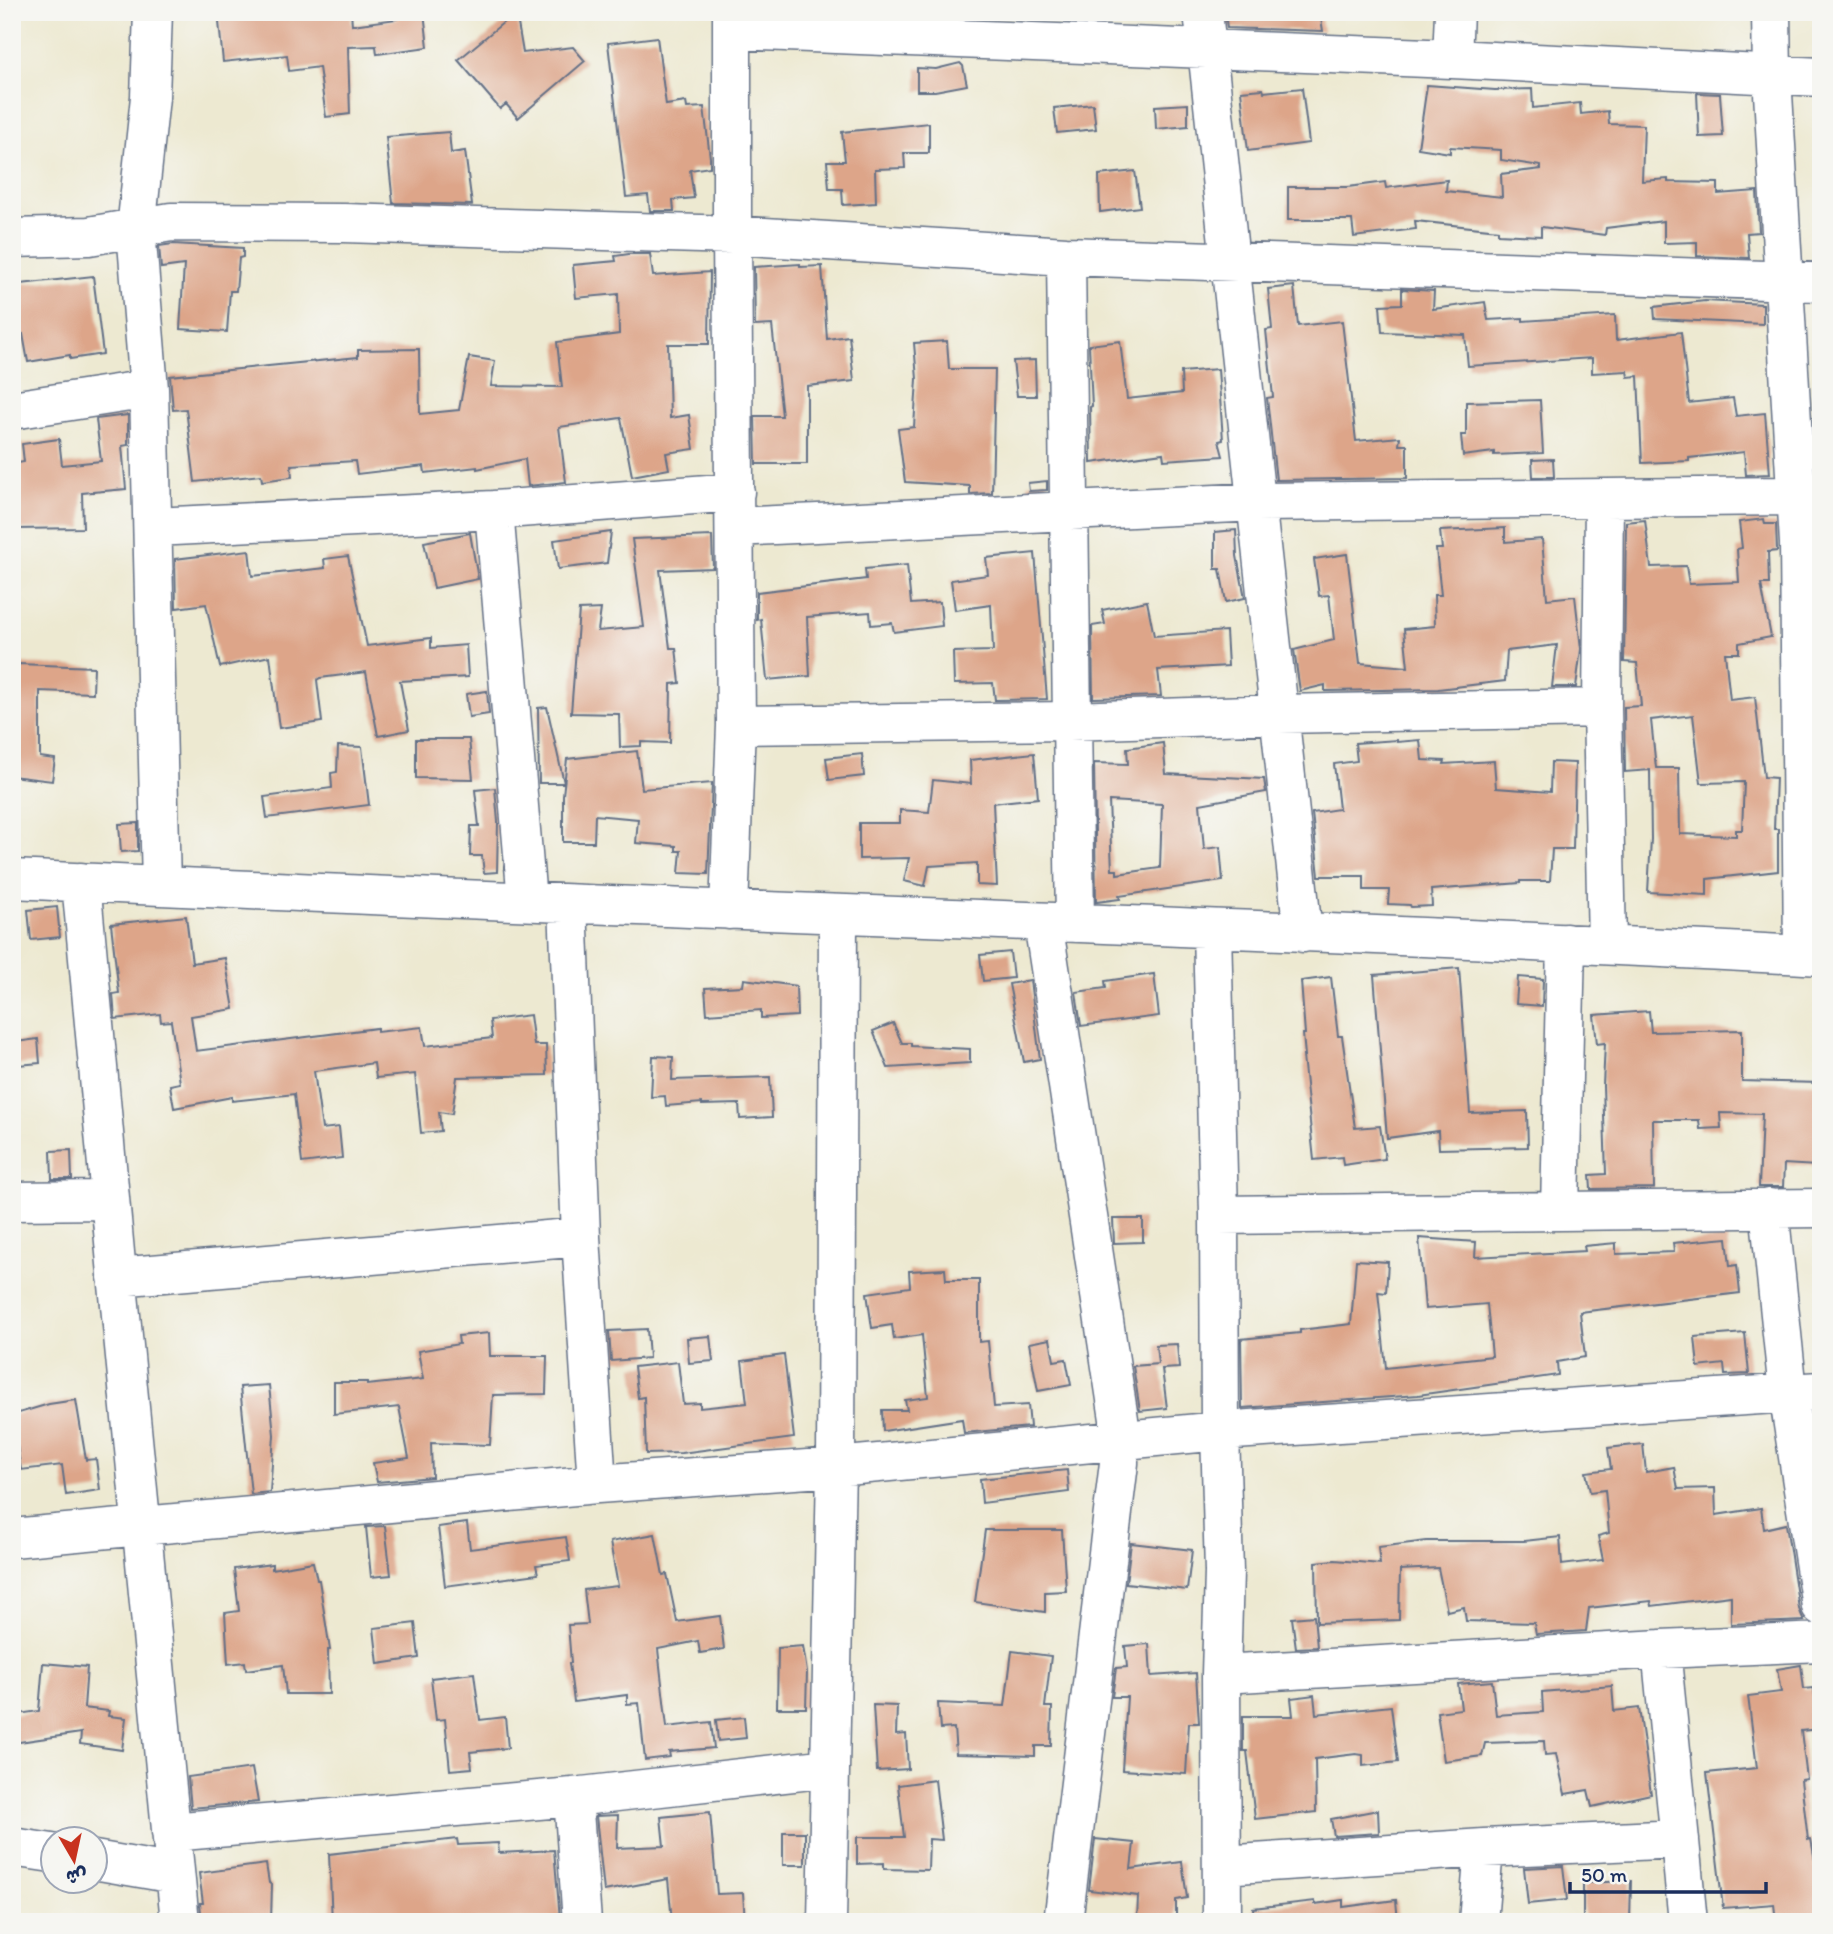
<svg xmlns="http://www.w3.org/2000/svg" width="1833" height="1934" font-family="Itim,'Playpen Sans Arabic',sans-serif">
<rect width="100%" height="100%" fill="#f6f6f2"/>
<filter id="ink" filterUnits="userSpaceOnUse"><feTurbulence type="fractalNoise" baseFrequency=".0143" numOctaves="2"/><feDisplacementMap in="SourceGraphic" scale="14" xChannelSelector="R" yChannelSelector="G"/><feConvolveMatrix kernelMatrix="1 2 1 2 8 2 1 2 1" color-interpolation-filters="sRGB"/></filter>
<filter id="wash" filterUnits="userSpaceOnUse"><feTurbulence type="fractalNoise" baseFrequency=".00686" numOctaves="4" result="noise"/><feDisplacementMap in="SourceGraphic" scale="28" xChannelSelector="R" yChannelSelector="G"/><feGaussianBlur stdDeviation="1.57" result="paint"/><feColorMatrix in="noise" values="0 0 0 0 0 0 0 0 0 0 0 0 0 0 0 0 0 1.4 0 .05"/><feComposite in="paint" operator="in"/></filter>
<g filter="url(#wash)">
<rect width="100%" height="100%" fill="#ede9d1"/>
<g id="blocks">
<path fill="#dda589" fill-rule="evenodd" d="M218 12H351L352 25 397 19 396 12H424L428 47 377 54 376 46 348 47 350 114 326 117 319 67 289 71 287 55 223 62Z
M516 12 523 53 573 47 585 61 518 118 506 104 500 109 458 60Z
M1225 12H1320L1323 31 1227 28Z
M657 37 666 105 686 102 687 108 704 107 710 158V167L690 170 694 198 673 200 674 211H650L648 195 626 197 608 43Z
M960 63 963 66 967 85 935 91H917V68L936 69Z
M1427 85 1495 90 1532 89 1533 108 1580 103 1581 114 1608 111 1609 124 1644 125 1642 181 1668 179V182L1718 183V194L1757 191 1759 232 1747 233 1749 258 1697 256V242L1664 243V221L1606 228 1605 235 1541 227V236L1498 234V230L1415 221 1416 229 1354 237 1352 220H1288V187H1348L1385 182 1386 188 1447 180 1446 191 1502 197 1501 174 1541 169V166L1501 160V150L1450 147V153L1418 148Z
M1302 88 1309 143 1248 151 1241 91 1263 89 1264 92Z
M1697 93 1720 94 1723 136 1699 137Z
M1093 104 1096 129 1057 133 1054 108Z
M1188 104V126L1156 129 1155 106Z
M929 123V153H904L905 168 875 169 876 203 843 205 842 189H829L827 161H845L842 132Z
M449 132 451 153 465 151 472 205 393 203 386 137Z
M1135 171 1140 207 1100 212 1099 175Z
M173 244 243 248V257L239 258 236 291H230L227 332 180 329 184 265 161 268 159 246Z
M629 254H650L653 276 710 272 709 344H668L670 418 689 415 694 449 666 453 669 469 632 476 621 418 559 427 566 482 528 486 525 459 477 469V467L425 473 424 466 357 474 355 461 291 465 292 477 262 481 261 475 195 482 186 409 173 410 170 376 358 357V350L419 349 420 414 459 410 469 357 495 361 491 386 562 387 557 342 619 334 618 294 576 298 573 265 616 261 615 256Z
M800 264V267L822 266 827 339 849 336 854 381 807 386V464H756L755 416H782L772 325 755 326 754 267Z
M93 276 103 354 70 359V355L28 362 23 334 12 336V285Z
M1294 286 1298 326 1342 321 1356 441 1400 437 1399 445H1407V478L1276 480 1267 398 1273 397 1266 330 1272 329 1268 289Z
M1402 289 1434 291 1433 309 1485 302 1488 320 1523 318V321L1615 315 1616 340 1681 332 1689 403 1733 398 1736 416 1765 413 1770 474 1746 475 1744 452 1689 458V461L1642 463 1638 376 1628 377 1627 371 1592 373V358L1468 366 1465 335 1382 332 1380 305 1402 304Z
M1705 301 1763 304V324L1655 319 1654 307Z
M947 341 949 369H995L992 493 970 494V486L905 482 898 429 914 427 917 379 914 343Z
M1120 341 1127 399 1182 393 1181 372 1218 369 1223 440 1219 441 1223 456 1164 460 1163 453 1091 463 1090 407 1092 406 1089 345Z
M1035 360 1036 396H1017L1013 361Z
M1540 400 1543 453 1494 455V452L1463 456 1461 435H1466V402Z
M128 415V445L122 446 126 489 82 493 83 528 15 529V491H12V464L24 462 22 444 59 439 62 465 101 461 96 419Z
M1553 459 1554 477H1533L1532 460Z
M1047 481V490L1029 491 1028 483Z
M1764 519 1765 524H1776L1777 551 1768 552 1769 584H1761L1771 637 1739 643V653H1725L1730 700 1755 697 1764 777 1776 778 1774 829H1778V871L1707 879V895L1648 892 1651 839 1650 770 1625 772 1624 707 1641 706 1637 663 1624 662 1626 522 1645 520 1651 567 1686 566 1689 584 1739 582 1737 549 1742 548 1739 522ZM1693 715 1701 783 1744 782 1742 830H1736V836L1680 834 1679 768H1656L1651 720Z
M1505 528V542L1542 539 1547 599 1575 596 1581 649 1576 687H1552L1557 645 1507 651 1505 681 1438 689 1325 691V685L1300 691 1294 650 1334 640 1329 595 1319 596 1314 559 1347 554 1360 663 1408 667 1404 629 1435 626 1434 595H1441L1436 549H1442L1440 531Z
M1236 530 1237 556 1245 598 1226 602 1220 569H1215V532Z
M611 532 607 563 558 569 554 540Z
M470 533 478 579 434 588 424 542Z
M712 536 713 568 660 570 670 648H676L680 683 671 684 670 743 641 742V746L620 747 619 714 571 713 579 610 601 609 598 631 644 627 632 539Z
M249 550 252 576 325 568 324 559 348 556 367 646 431 638V648L466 645 468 677 400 681 409 730 378 736 366 672 320 678 317 680 322 722 279 728 270 656 220 667 206 604 176 608 175 559Z
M1035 553 1047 699 995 700 993 683 954 684 953 652 993 651 991 605 955 610 951 580 988 575 986 558Z
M907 565 911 604 940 602 942 626 894 632 892 623 871 625 870 612 807 617 810 676 767 680 761 619 757 620V592L866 579 865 569Z
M1147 601 1154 636 1226 631 1228 666 1158 670 1161 696 1093 698 1092 626 1105 624 1102 610Z
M18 664 94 667 93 693 40 691V757L55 759 52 781 12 776V741L17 742Z
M487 691 489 714 469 717 466 694Z
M547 707 564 783H539L538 708Z
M416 739H469L473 779 416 778Z
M1397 740V742L1420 740 1422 760 1445 761 1444 764 1494 761 1496 788 1550 792 1551 762 1575 763 1573 849H1552L1550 881H1520V883L1431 890 1432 906 1411 907 1410 905 1388 904 1389 890H1364V876H1319L1312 813 1339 809 1334 764 1357 761 1355 743Z
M1163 743 1166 774 1264 779 1266 792 1200 804 1204 849 1220 847 1223 881 1119 896 1120 899 1096 902 1094 763 1128 764 1127 748ZM1109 801 1162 804 1160 868 1117 874V870H1112Z
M338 746 362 747 369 805 267 818 264 797 332 788 331 773 337 772Z
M637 751 642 789 712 783 708 874 679 873 681 851H676V846L636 843 638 819 595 815 594 842H563V795L567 759Z
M1034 753 1038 798 993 803 997 886 977 885V863L929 866 925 886 904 881 909 858 859 859V823H900V810L929 812 933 780 971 784 970 760Z
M862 754 864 776 829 780 826 758Z
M495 788 498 822 497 872 484 873 482 856H470L471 826H479L475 790Z
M138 823V851L121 852 119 824Z
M57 907 60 937 31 940 28 910Z
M186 916 192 963 225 958 234 1009 191 1016 196 1051 377 1028V1032L422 1027 425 1046 492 1038 490 1020 530 1015 534 1045H546L547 1075 457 1077 452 1114 439 1112 441 1131 421 1133 415 1074 376 1078 374 1063 314 1071 322 1129 339 1127 342 1158 302 1163 294 1094 232 1101V1097L174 1108 170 1085 180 1083 171 1021 161 1022 160 1014 115 1019 113 994 119 993 111 924Z
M1010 952 1013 978 983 981 980 955Z
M1459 968 1470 1113 1527 1111 1528 1147 1439 1149 1438 1131 1387 1138 1374 975Z
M1154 974 1159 1016 1081 1026 1076 992 1106 988 1105 981Z
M1331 977 1338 1036H1342L1355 1128 1380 1126 1385 1159 1343 1165 1342 1157 1314 1160 1303 1056H1305L1303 1034H1305L1301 981Z
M1518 977 1543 979 1542 1006 1516 1004Z
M744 979 796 986 797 1016 761 1018V1010L707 1014 705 988 743 986Z
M1030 980 1040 1059 1024 1062 1009 984Z
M1649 1011 1651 1032 1742 1030V1081L1821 1083 1817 1166 1784 1164 1783 1187H1759L1762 1114 1720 1113 1721 1128 1700 1129 1699 1120H1653L1654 1188 1591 1189 1590 1175 1606 1174 1603 1086 1605 1043 1597 1044 1594 1015Z
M893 1023 902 1043H911V1046L970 1049V1063L888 1068 873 1031Z
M38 1039 40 1063 18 1065 16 1042Z
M653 1056 673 1057 672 1080 770 1077 772 1117 740 1119 739 1104 702 1105V1103L666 1106 665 1096 651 1097Z
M71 1150 72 1179H52L51 1151Z
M1113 1219H1143V1242L1114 1243Z
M1419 1238 1476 1242 1475 1257 1585 1251 1584 1246 1616 1243V1254L1674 1252 1673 1243 1727 1238 1730 1266 1737 1265 1740 1293 1580 1312 1585 1357 1557 1362 1558 1375 1418 1395 1242 1408 1241 1339 1300 1333V1330L1351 1324 1356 1260 1388 1262 1386 1293 1378 1292 1386 1368 1492 1356 1487 1304 1425 1309Z
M945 1269 946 1280H979V1342L988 1341 994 1407 1028 1405 1030 1427 964 1433 962 1419 883 1431 882 1410H907L905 1400 928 1397 922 1335 894 1339 892 1325 872 1328 867 1293 910 1287 909 1271Z
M647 1329 649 1358 611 1361 609 1331Z
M489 1333 490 1356H547L546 1394 493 1395 490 1445 431 1443 432 1477 377 1482 373 1463 409 1458 399 1407 334 1414V1382H367V1385L423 1379 418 1351 459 1344 458 1336Z
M1745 1333 1749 1374 1725 1375 1724 1364 1698 1367 1695 1337Z
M710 1336 713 1361 689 1363 687 1338Z
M1050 1339 1054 1361 1066 1359 1071 1385 1038 1391 1029 1343Z
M1177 1344 1179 1368 1162 1369 1167 1408 1140 1411 1133 1366 1158 1364 1156 1345Z
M784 1355 794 1438 681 1453 646 1454 644 1397 638 1398 634 1367 678 1362 683 1404 700 1403V1408L747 1403 742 1361Z
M269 1385 274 1435 270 1492 251 1494 240 1387Z
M76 1400 86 1460 96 1459 100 1490 66 1495 62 1465 21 1470 12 1415 49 1404Z
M1643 1444 1646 1472 1674 1467 1678 1489 1715 1488 1716 1515 1761 1508 1764 1529 1786 1524 1799 1609 1804 1621 1731 1624V1596L1652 1606 1651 1601 1589 1608 1586 1631 1536 1634 1534 1623 1466 1621 1464 1607 1447 1611 1438 1568 1400 1570 1399 1620 1317 1623 1316 1562 1335 1560 1380 1564 1378 1547 1427 1541H1524L1560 1537 1562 1565 1603 1560 1598 1536 1609 1533 1605 1490 1590 1492 1586 1472 1611 1469 1608 1448Z
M1067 1470 1069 1492 982 1503 980 1479Z
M467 1523 470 1549 566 1537 570 1561 536 1565 538 1574 445 1586 438 1527Z
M385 1526 391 1575 371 1577 366 1527Z
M985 1530H1062L1066 1591 1045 1592V1612L975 1602Z
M655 1534 663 1575 667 1574 677 1622 720 1616 724 1649 700 1653 698 1641 658 1649 667 1727 711 1722 714 1748 669 1752 670 1757 645 1760 639 1703 627 1704V1695L574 1702 569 1663H571L568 1625 588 1624 584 1590 618 1586 610 1542Z
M1131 1543 1192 1550 1187 1590 1126 1583Z
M313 1562 317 1580H319L330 1650H328L329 1694H286L283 1665 246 1670 245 1662 228 1664 225 1613 239 1611 234 1569 272 1564V1569Z
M1314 1616 1317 1647 1296 1648 1292 1618Z
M415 1623 419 1658 378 1664 374 1628Z
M1149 1644 1151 1676 1196 1673 1199 1723H1189L1186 1774 1122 1770 1127 1697H1112L1116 1668 1127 1667 1125 1646Z
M803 1646 807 1672 806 1708H777L778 1648Z
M1012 1651 1051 1656 1045 1707H1052L1051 1746H1035V1756L956 1754 954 1728 940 1729 938 1703 1005 1706Z
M43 1663 87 1667 84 1708 109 1711 108 1716 126 1718 122 1750 80 1744 81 1733 12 1743V1715L39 1711Z
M1801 1665 1804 1689 1814 1688 1819 1729 1801 1731 1807 1779 1801 1780 1808 1840 1811 1839 1821 1892V1922H1776L1774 1904 1723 1908 1707 1773 1757 1768 1748 1696 1781 1692 1777 1669Z
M474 1673 480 1720 505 1717 508 1748 470 1752 472 1768 450 1770 445 1719 436 1720 431 1678Z
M1492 1681 1496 1715 1543 1712 1542 1692 1612 1686 1614 1711 1639 1708 1651 1794 1592 1807 1588 1790 1565 1794 1556 1754 1545 1755 1544 1741 1485 1743 1482 1756 1444 1761 1437 1712 1461 1709 1458 1684Z
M1314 1695 1316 1714 1391 1706 1398 1762 1363 1766V1755L1356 1754 1315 1759 1316 1812 1255 1819 1247 1751H1243V1716H1293L1291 1698Z
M873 1705 897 1706 896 1735 906 1734 908 1769 877 1771Z
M744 1717 746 1738 718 1741 716 1720Z
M252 1768 258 1802 191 1808 188 1777Z
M935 1780 942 1840 929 1839 928 1870 884 1869V1863L857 1864V1837H904L898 1785Z
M1378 1810 1379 1833 1334 1836 1331 1819Z
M710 1812 717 1894 743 1893 745 1922H695V1918L672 1921 668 1879 604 1891 596 1816 618 1815 617 1848 664 1846 661 1817Z
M783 1832H805V1865H783Z
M457 1839 458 1845 498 1843 499 1853 554 1850 560 1919 476 1920V1922H332L329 1854Z
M1095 1839 1134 1843 1131 1869 1182 1862 1187 1898 1176 1900V1922H1137L1138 1896 1089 1890Z
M266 1864 269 1883 272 1884 271 1922H202L200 1903H203L199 1873Z
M1563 1866 1567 1900 1528 1904 1524 1868Z
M1631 1881 1630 1922H1583V1883Z
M1343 1900V1907L1396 1900 1398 1922H1254L1253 1908 1315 1901V1904Z"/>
</g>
</g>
<g filter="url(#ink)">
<use href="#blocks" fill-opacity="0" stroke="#647086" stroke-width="2"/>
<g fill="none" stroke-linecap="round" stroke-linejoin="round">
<defs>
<path id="minor" d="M153 12 150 97 136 230 149 389 161 886
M1203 12 1303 933
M1771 12 1772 76 1799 543 1803 955
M733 30 1452 59 1821 77
M1452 59 1454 12
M12 238 89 236 171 222 344 223 732 235 1066 256 1821 282
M1066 256C1070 478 1070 701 1075 923
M12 410 149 389
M1604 499 1602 708 1607 944
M494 510 527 901
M154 527 494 510 735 492
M735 527 1257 502 1795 496
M736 725 1070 721 1279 714 1602 708
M12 879C615 909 1218 924 1821 956
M81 882C111 1229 147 1575 180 1922
M568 904 581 1237 597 1484
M729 910 736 725 732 235V12
M1043 922 1119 1419V1463L1063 1922
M1212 929 1219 1215 1220 1431 1224 1572 1221 1674 1222 1922
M12 1201 109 1200
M1769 1208 1788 1392 1821 1606
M1560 1210 1566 943
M1219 1215 1821 1208
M117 1277 581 1237
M12 1538 597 1484 836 1467 1220 1431 1821 1391
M1661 1649 1688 1922
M1221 1674 1661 1649 1821 1642
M573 1797 582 1922
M171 1832 573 1797 829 1768
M12 1847 52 1853
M94 1860 175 1874
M1222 1865 1484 1848 1680 1839
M827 1922 836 1467 838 915
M1478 1922 1484 1848"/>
</defs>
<use href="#minor" stroke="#647086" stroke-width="41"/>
<use href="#minor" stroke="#fff" stroke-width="38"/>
</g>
</g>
<rect width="1833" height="1934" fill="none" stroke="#f6f6f2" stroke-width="42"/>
<g transform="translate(74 1860) rotate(171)"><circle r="33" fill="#f6f6f2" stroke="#9ea6b7" stroke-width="2"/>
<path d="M0-5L12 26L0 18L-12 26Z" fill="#c8321e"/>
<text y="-10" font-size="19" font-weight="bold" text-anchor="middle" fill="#1b2f5e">ش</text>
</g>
<path d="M1570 1882v10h196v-10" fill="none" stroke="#1b2f5e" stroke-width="3.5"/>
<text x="1581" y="1882" font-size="21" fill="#1b2f5e" stroke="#f6f6f2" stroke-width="5" paint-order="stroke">50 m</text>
</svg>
